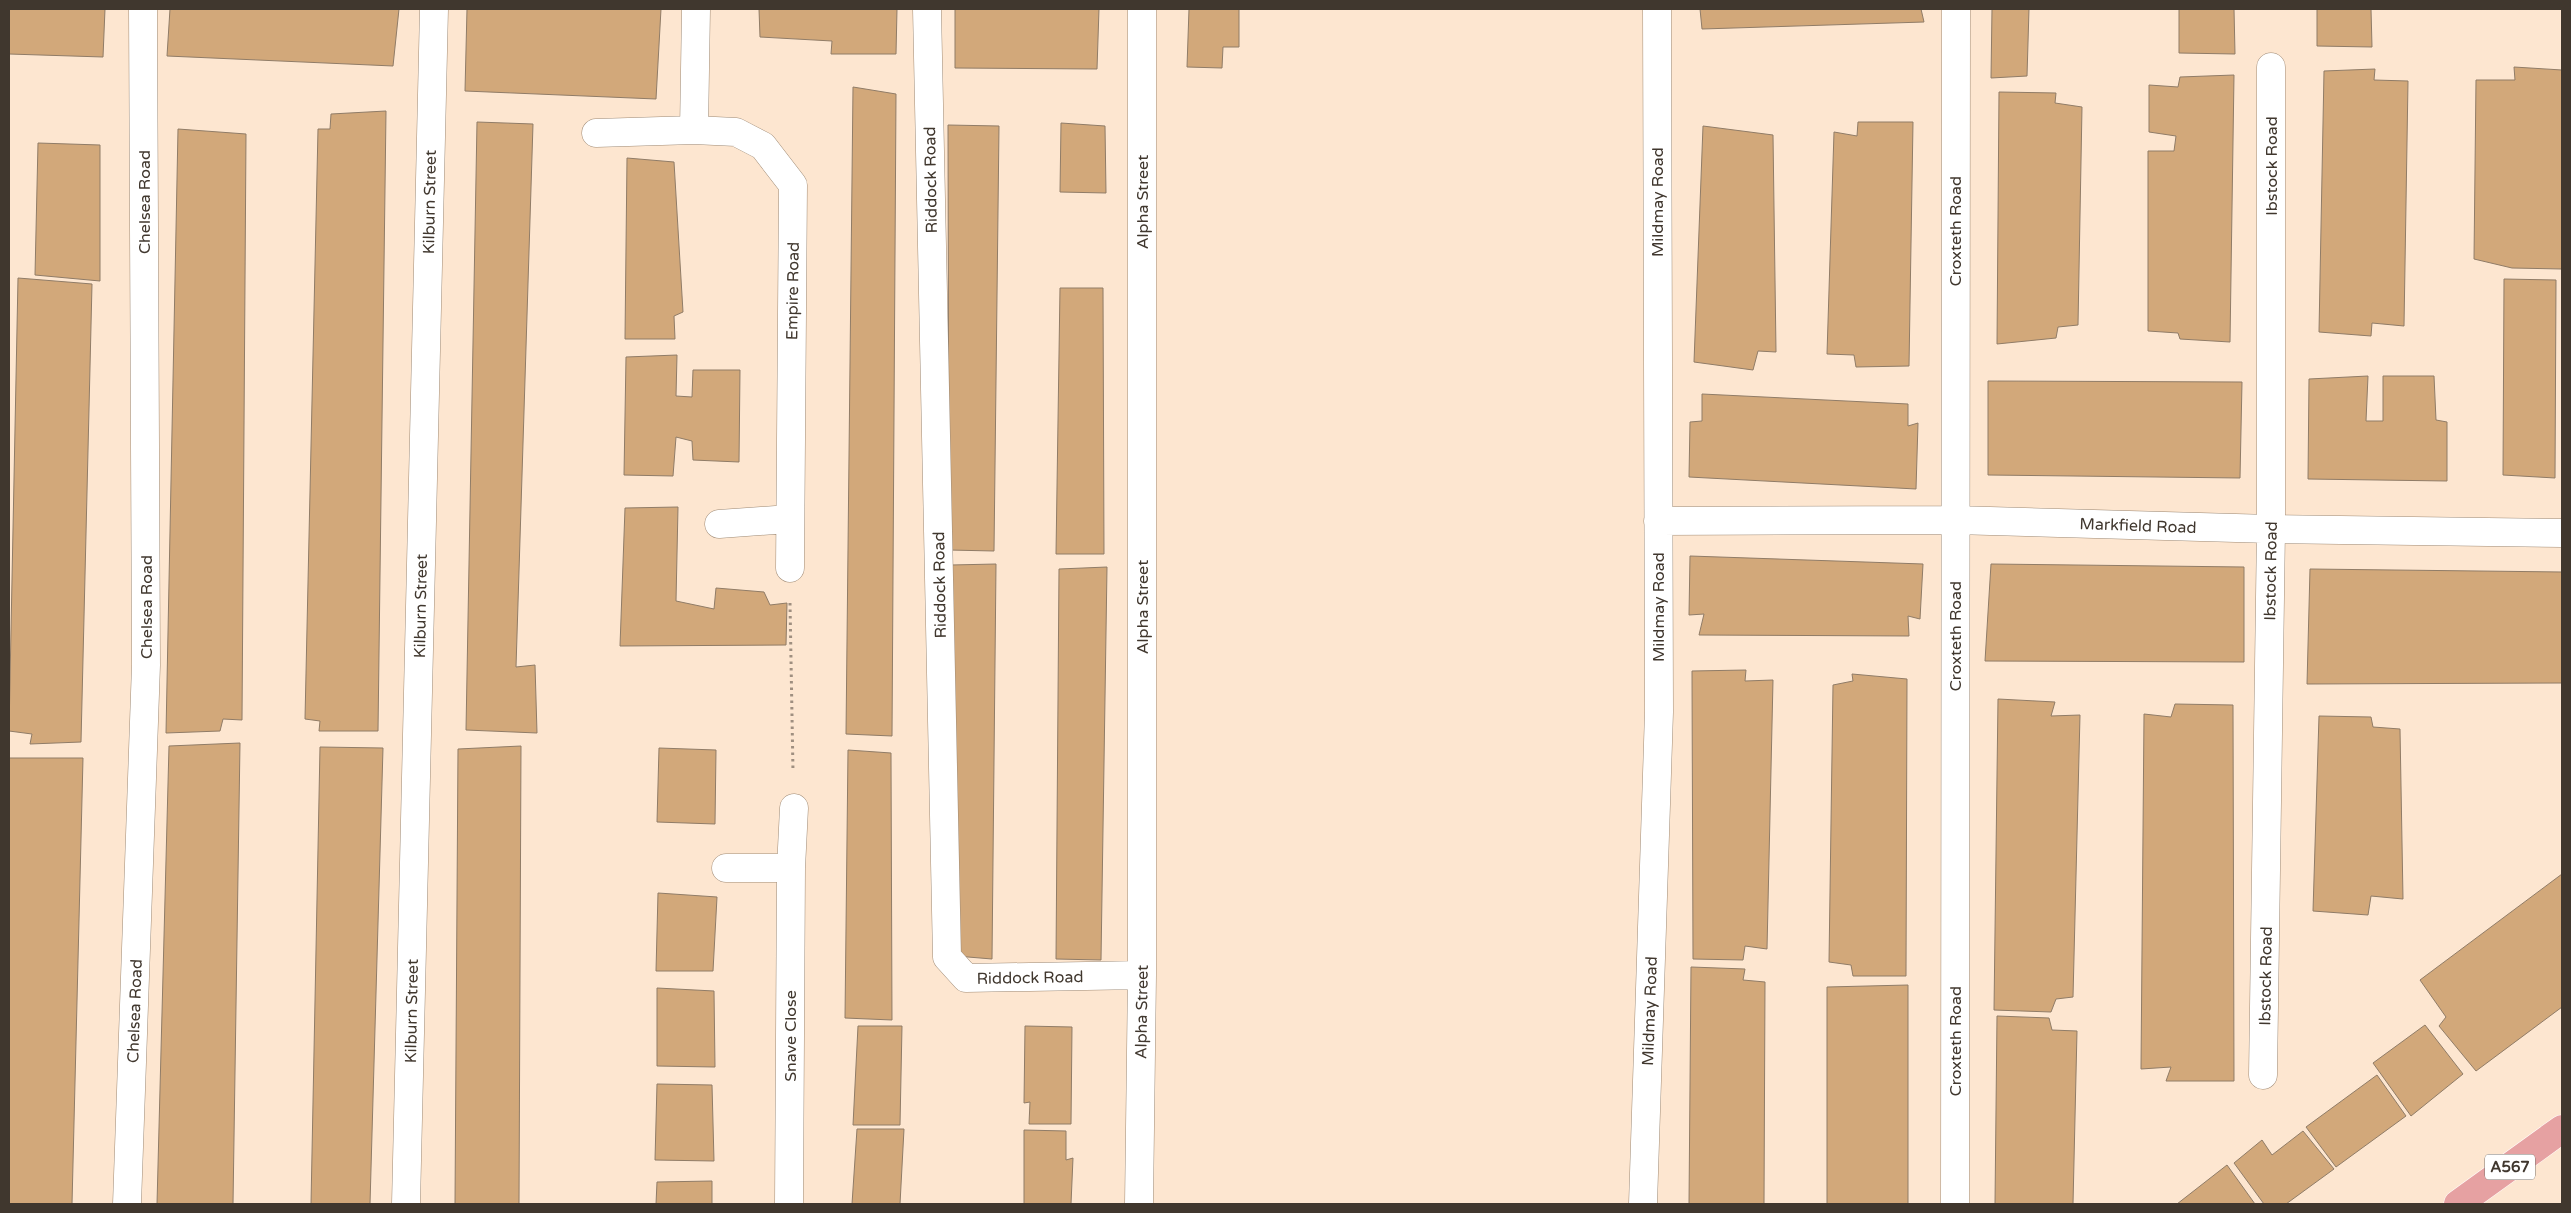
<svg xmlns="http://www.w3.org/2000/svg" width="2571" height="1213" font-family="'Varela Round',sans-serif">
<rect width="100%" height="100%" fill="#fde6d0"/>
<path fill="#d2a87a" stroke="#907c67" d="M9 9H105L103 57 9 54Z
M170 9H399L393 66 167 56Z
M467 9H661L656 99 465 91Z
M759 9H897L896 54H831L832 41 760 37Z
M955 9H1099L1097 69 955 68Z
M1189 9H1239V47H1223L1222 68 1187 67Z
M1700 9H1921L1924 22 1702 29Z
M1992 9H2029L2027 76 1991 78Z
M2179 9H2234L2235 54 2179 53Z
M2317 9H2371L2372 47 2317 46Z
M2514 67 2562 70V269L2512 268 2474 259 2476 80H2515Z
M2375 69 2374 80 2408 81 2404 326 2372 323 2371 336 2319 332 2324 71Z
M2234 75 2230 342 2180 339 2178 333 2148 331V151H2174L2176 136 2149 132V85L2178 87 2180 77Z
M853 87 896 94 892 736 846 734Z
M1999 92 2056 93 2055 103 2082 107 2078 325 2058 327 2056 338 1997 344Z
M386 111 378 731H319L320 721 305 719 318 129H330L331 114Z
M477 122 533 124 516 667 535 665 537 733 466 730Z
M1858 122H1913L1909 366 1856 367 1854 355 1827 354 1834 132 1857 136Z
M1061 123 1105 126 1106 193 1060 192Z
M948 125 999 126 994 551 949 550Z
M1703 126 1773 135 1776 352 1758 351 1753 370 1694 362Z
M178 129 246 134 242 720 223 719 220 731 166 733Z
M38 143 100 145V281L35 275Z
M627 158 674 162 683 312 674 316 675 339H625Z
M18 278 92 284 81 742 30 744 32 734 9 731Z
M2504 279 2556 280 2555 478 2503 475Z
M1060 288H1103L1104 554H1056Z
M677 355 676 396 692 397 693 370H740L739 462 693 460 692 441 676 437 673 476 624 475 626 357Z
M2368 376 2366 421H2383V376H2434L2436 420 2447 422V481L2308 479 2309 379Z
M1988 381 2242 382 2240 478 1988 475Z
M1702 394 1908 404V426L1918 423 1916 489 1689 477 1690 422 1702 421Z
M678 507 676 601 714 609 716 588 764 592 770 605 787 603 786 645 620 646 625 508Z
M1690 556 1923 564 1920 619 1908 616 1909 636 1699 635 1704 614 1689 615Z
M996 564 992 959 956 956 951 565Z
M1991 564 2244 567V662L1985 661Z
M1107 567 1101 960 1056 959 1059 569Z
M2310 569 2562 572V683L2307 684Z
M1746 670 1745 681 1773 680 1767 949 1745 946 1743 960 1693 959 1692 671Z
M1852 674 1907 679 1906 976H1853L1851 965 1829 962 1833 685 1853 681Z
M1998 699 2055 702 2051 716 2080 715 2073 997 2056 999 2051 1012 1994 1010Z
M2175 704 2233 705 2234 1081H2166L2171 1067 2141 1069 2144 714 2171 717Z
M2319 716 2371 717 2373 727 2400 729 2403 899 2371 896 2368 915 2313 911Z
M240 743 233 1204H157L169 746Z
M521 746 519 1204H455L458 749Z
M320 747 383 748 370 1204H311Z
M659 748 716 750 715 824 657 822Z
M848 750 891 753 892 1020 845 1018Z
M9 758H83L72 1204H9Z
M2562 874V1007L2476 1071 2439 1026 2446 1017 2420 980Z
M658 893 717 897 713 971H656Z
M1691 967 1745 969 1743 980 1765 982 1764 1204H1689Z
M1908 985V1204H1827V987Z
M657 988 714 991 715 1067 657 1066Z
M1997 1016 2049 1018 2052 1030 2077 1031 2073 1204H1995Z
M2425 1025 2463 1074 2411 1116 2373 1063Z
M858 1026H902L900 1125H853Z
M1025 1026 1072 1027 1071 1124H1029L1030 1102 1024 1103Z
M2377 1075 2406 1116 2336 1167 2306 1127Z
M657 1084 712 1085 714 1161 655 1160Z
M857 1129H904L900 1204H852Z
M1024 1130 1066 1131V1160L1073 1158 1071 1204H1024Z
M2303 1131 2334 1169 2286 1204H2264L2234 1163 2262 1140 2272 1155Z
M2227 1165 2255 1204H2177Z
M712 1181V1204H656L657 1182Z"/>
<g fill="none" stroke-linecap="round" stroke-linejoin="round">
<defs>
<path id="minor" d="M696 9 694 130 736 132 763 146 793 185 790 568
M927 9 947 957 966 978 1142 975
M596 133 694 130
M1658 521 1955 520 2271 529 2562 533
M719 524 789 519
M726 868H791
M2263 1075 2271 529V67
M127 1204 146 665 143 9
M406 1204 434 9
M789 1204 791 868 794 808
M1139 1204 1142 975V9
M1643 1204 1659 712 1657 9
M1955 1204 1956 9"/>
<path id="major" d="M2458 1204 2562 1129"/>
</defs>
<use href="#minor" stroke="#9f8b76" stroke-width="29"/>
<use href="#major" stroke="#fff" stroke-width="29"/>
<path stroke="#9f8f80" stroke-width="3" stroke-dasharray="2.5 4" stroke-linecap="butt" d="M790 603 793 772"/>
<use href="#minor" stroke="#fff" stroke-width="28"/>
<use href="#major" stroke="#e6a1a2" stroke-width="28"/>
</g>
<g text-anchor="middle" stroke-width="4" stroke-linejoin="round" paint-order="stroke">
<rect fill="#fff" stroke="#79736d" stroke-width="1" x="2485" y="1154.5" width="50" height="25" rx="4"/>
<g font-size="15" font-weight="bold" fill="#40372e">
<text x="2510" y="1172">A567</text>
</g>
<g font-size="16" fill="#40372e" stroke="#fff">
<text transform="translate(2271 166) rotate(-90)" y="6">Ibstock Road</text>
<text transform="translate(930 180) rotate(-91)" y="6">Riddock Road</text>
<text transform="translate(144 202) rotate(-90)" y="6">Chelsea Road</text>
<text transform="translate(429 202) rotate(-89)" y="6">Kilburn Street</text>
<text transform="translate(1142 202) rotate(-90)" y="6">Alpha Street</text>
<text transform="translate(1657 202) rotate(-90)" y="6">Mildmay Road</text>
<text transform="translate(1955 231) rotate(-90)" y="6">Croxteth Road</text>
<text transform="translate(792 291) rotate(-89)" y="6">Empire Road</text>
<text transform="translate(2138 525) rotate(2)" y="6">Markfield Road</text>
<text transform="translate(2270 571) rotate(-89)" y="6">Ibstock Road</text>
<text transform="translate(939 585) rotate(-91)" y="6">Riddock Road</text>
<text transform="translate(420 606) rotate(-89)" y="6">Kilburn Street</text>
<text transform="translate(146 607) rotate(-90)" y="6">Chelsea Road</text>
<text transform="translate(1142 607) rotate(-90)" y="6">Alpha Street</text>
<text transform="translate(1658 607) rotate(-90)" y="6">Mildmay Road</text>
<text transform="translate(1955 636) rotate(-90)" y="6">Croxteth Road</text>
<text transform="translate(2265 976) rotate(-89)" y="6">Ibstock Road</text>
<text transform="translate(1030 977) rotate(-1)" y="6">Riddock Road</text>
<text transform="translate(134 1011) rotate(-88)" y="6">Chelsea Road</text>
<text transform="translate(411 1011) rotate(-89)" y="6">Kilburn Street</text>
<text transform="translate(1649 1011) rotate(-88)" y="6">Mildmay Road</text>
<text transform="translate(1141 1012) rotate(-89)" y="6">Alpha Street</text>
<text transform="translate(790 1036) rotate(-90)" y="6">Snave Close</text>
<text transform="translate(1955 1041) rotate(-90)" y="6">Croxteth Road</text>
</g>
</g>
<rect width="2571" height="1213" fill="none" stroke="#40372e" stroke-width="20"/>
</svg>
